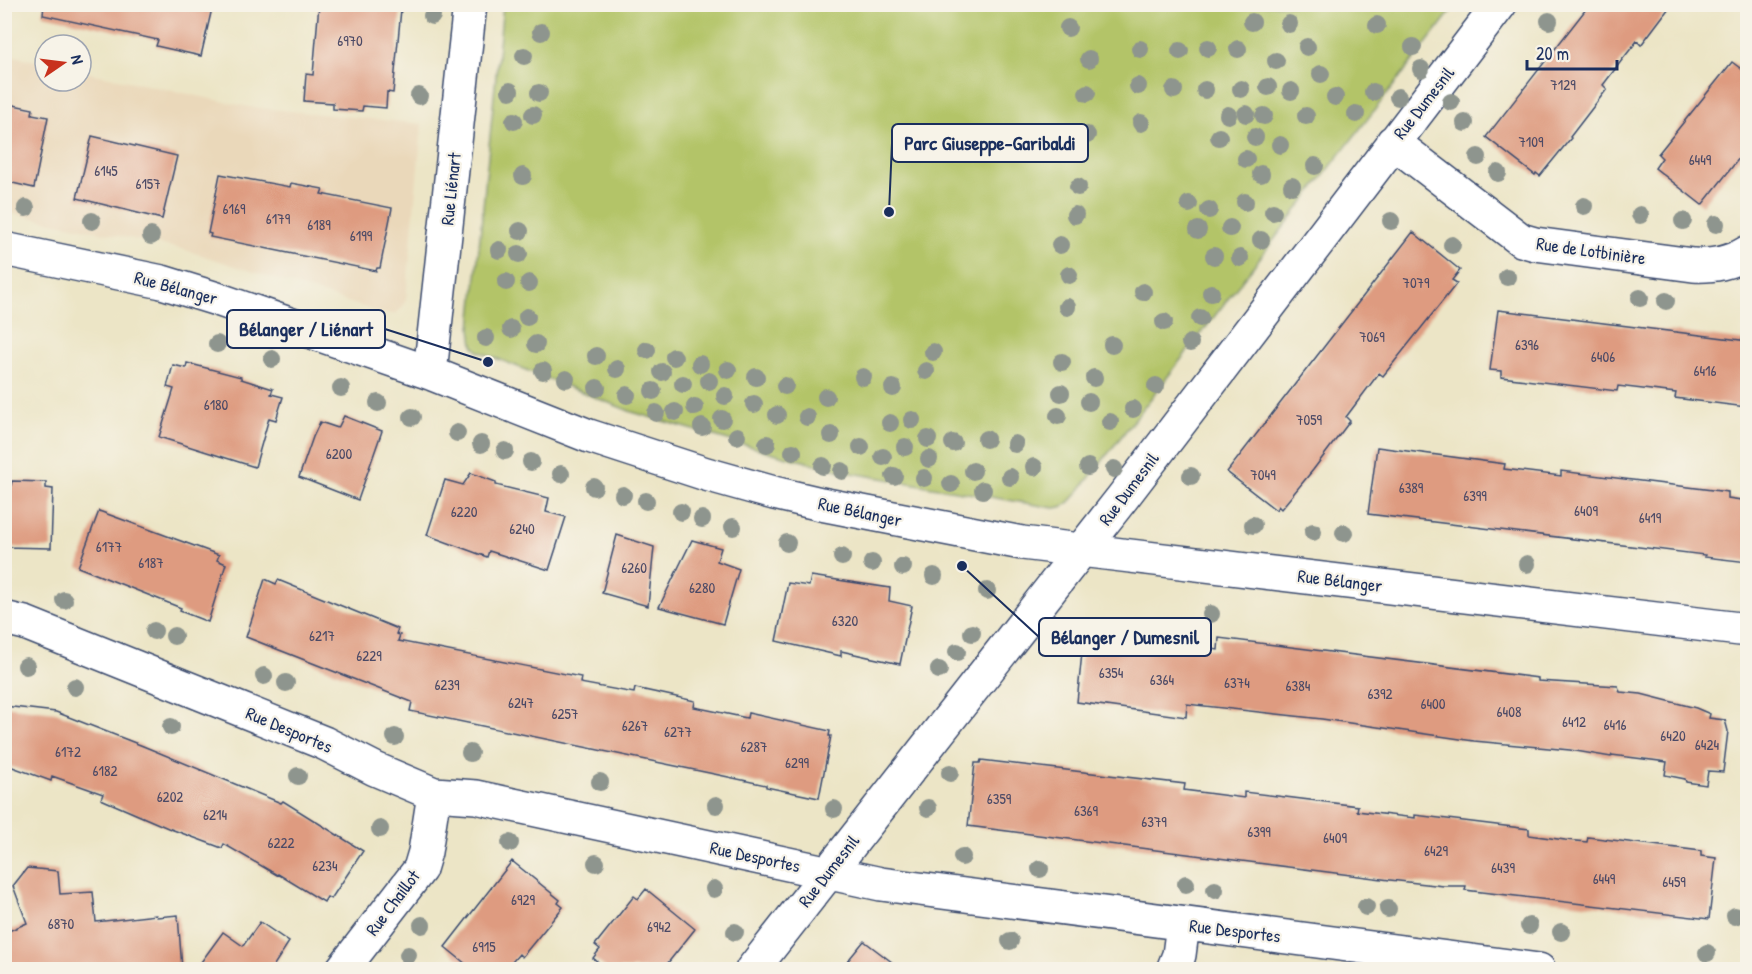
<svg xmlns="http://www.w3.org/2000/svg" width="1752" height="974" font-family="'Patrick Hand',sans-serif">
<rect width="100%" height="100%" fill="#f7f3e8"/>
<filter id="ink" filterUnits="userSpaceOnUse"><feTurbulence type="fractalNoise" baseFrequency=".0167" numOctaves="2"/><feDisplacementMap in="SourceGraphic" scale="12" xChannelSelector="R" yChannelSelector="G"/><feConvolveMatrix kernelMatrix="1 2 1 2 8 2 1 2 1" color-interpolation-filters="sRGB"/></filter>
<filter id="wash" filterUnits="userSpaceOnUse"><feTurbulence type="fractalNoise" baseFrequency=".008" numOctaves="4" result="noise"/><feDisplacementMap in="SourceGraphic" scale="24" xChannelSelector="R" yChannelSelector="G"/><feGaussianBlur stdDeviation="1.35" result="paint"/><feColorMatrix in="noise" values="0 0 0 0 0 0 0 0 0 0 0 0 0 0 0 0 0 1.4 0 .05"/><feComposite in="paint" operator="in"/></filter>
<g filter="url(#wash)">
<rect width="100%" height="100%" fill="#ece5c6"/>
<path fill="#ead8ba" d="M5 54 45 63V81H81V71L249 107 422 124 406 299 402 308 395 314 382 313 182 249 5 212Z"/>
<path fill="#b3c467" stroke="#677a62" stroke-width="1.5" d="M503 5V4L1456 5 1079 491C1072 500 1067 507 1054 508L846 472 780 455 632 412 478 351 473 345 471 328Z"/>
<g id="blocks">
<path fill="#de9b80" d="M44 4H213L201 56 156 46 158 40 43 15Z
M319 4H396L395 8 401 9 393 93 387 92 386 108 363 106 362 111 333 109V103L304 101 306 74 313 75Z
M1590 4H1672L1641 45 1637 41 1622 60 1603 85 1607 89 1570 137 1571 138 1540 176 1536 173 1535 175 1486 137Z
M1732 62 1748 74V147L1702 205 1655 168 1662 158 1658 154Z
M4 103 33 109 32 114 48 117 34 188 4 181Z
M92 136 177 156 162 219 77 198Z
M220 174 290 187 291 183 323 189 321 194 392 208 380 268H377L376 271 210 237 211 234 208 233Z
M1413 232 1460 270 1452 280 1457 283 1383 376 1379 373 1346 417 1350 421 1313 470 1281 509 1278 506 1276 510 1227 472Z
M1498 310 1748 341 1746 407 1675 398 1676 393 1618 386 1617 391 1501 377V371L1490 370Z
M187 363 241 377V379L273 389 271 394 283 397 276 420 269 418 255 467 159 437 174 389 167 387 173 365 186 368Z
M344 416 382 431 358 500 299 477 313 437 320 422 338 428Z
M1377 447 1505 464 1504 469 1561 476V471L1728 492V498L1748 501V562L1704 557 1705 555 1368 514Z
M471 473 496 482V485L549 498 546 512 566 517 549 570 489 551 487 557 427 535 445 480 463 485Z
M12 481 46 482V488L53 489 51 548 4 547V486H11Z
M99 511 219 555 217 560 226 564 208 622 180 611 181 608 78 567Z
M617 535 654 547 648 606 602 593Z
M692 540 721 548 717 561 739 569 723 624 659 607Z
M811 576 890 588 889 601 912 606 900 664 841 651V656L776 641 788 583 809 586Z
M265 579 276 584 278 580 398 629 396 634 400 635 398 641 581 677 580 683 634 693 635 688 695 701 694 707 747 718 748 713 830 731 829 736H831L819 798 766 787V785L719 775 410 711 412 702 246 637Z
M1084 633 1140 640H1156L1218 650 1219 638 1538 678V681L1618 686 1620 692 1641 694 1696 708 1710 714 1709 718 1725 720 1728 731 1723 772 1708 771 1706 785 1686 782 1685 779 1665 775 1667 762 1612 755 1611 757 1570 750 1474 741 1322 719 1187 704 1186 717 1077 702Z
M4 706 56 712 143 746 281 803 283 801 363 851 331 899 327 897 324 902 278 874 277 875 224 844 222 848 168 828 101 799 103 794 52 776 51 781 4 764Z
M981 760 1185 784 1184 790 1244 798V792L1358 806 1357 811 1415 818V815L1529 829V835L1565 840 1587 842 1588 837 1701 851V856L1716 858 1709 919 1465 890 1466 886H1444L1390 880 968 826 975 763H980Z
M512 861 560 900 558 903 563 907 522 957 519 954 506 969H472L445 947Z
M27 868 58 871 60 894 93 892 96 922 156 915 157 917 178 915 182 969H4V933L27 923 13 886Z
M646 889 695 929 663 969H607L593 958 600 949 595 945 634 896 638 899Z
M260 922 289 942 272 968 275 969H196L223 932 243 946Z
M864 941 901 969H841Z"/>
</g>
</g>
<g filter="url(#ink)">
<use href="#blocks" fill-opacity="0" stroke="#3a4a6e" stroke-width="1.5"/>
<g fill="none" stroke-linecap="round" stroke-linejoin="round">
<defs>
<path id="minor" d="M1393 142 1521 240 1535 244 1693 265C1714 266 1730 263 1748 252
M4 249 162 282 217 299 430 373 589 436 706 474 774 493 821 504 1022 543 1748 630
M430 373 470 4
M4 618 25 623 324 743 375 769 434 794 476 797 881 884 1539 970
M342 970 420 869 425 852 434 794
M752 970 1123 497 1500 4
M1173 970 1179 955 1183 924"/>
</defs>
<use href="#minor" stroke="#3a4a6e" stroke-width="36"/>
<use href="#minor" stroke="#fff" stroke-width="33"/>
</g>
<g fill="#8e958e">
<circle cx="432" cy="16" r="9"/>
<circle cx="1549" cy="21" r="9"/>
<circle cx="1252" cy="22" r="9"/>
<circle cx="1289" cy="24" r="9"/>
<circle cx="1377" cy="25" r="9"/>
<circle cx="1068" cy="28" r="9"/>
<circle cx="541" cy="32" r="9"/>
<circle cx="1307" cy="47" r="9"/>
<circle cx="1413" cy="47" r="9"/>
<circle cx="1208" cy="48" r="9"/>
<circle cx="1140" cy="49" r="9"/>
<circle cx="1238" cy="49" r="9"/>
<circle cx="1180" cy="51" r="9"/>
<circle cx="524" cy="56" r="9"/>
<circle cx="1089" cy="59" r="9"/>
<circle cx="1276" cy="61" r="9"/>
<circle cx="1421" cy="69" r="9"/>
<circle cx="1321" cy="74" r="9"/>
<circle cx="1138" cy="86" r="9"/>
<circle cx="1268" cy="87" r="9"/>
<circle cx="1241" cy="89" r="9"/>
<circle cx="1174" cy="90" r="9"/>
<circle cx="1205" cy="90" r="9"/>
<circle cx="510" cy="91" r="9"/>
<circle cx="1291" cy="91" r="9"/>
<circle cx="1373" cy="92" r="9"/>
<circle cx="539" cy="93" r="9"/>
<circle cx="1087" cy="93" r="9"/>
<circle cx="419" cy="96" r="9"/>
<circle cx="1335" cy="97" r="9"/>
<circle cx="1398" cy="97" r="9"/>
<circle cx="1451" cy="102" r="9"/>
<circle cx="1246" cy="114" r="9"/>
<circle cx="1356" cy="114" r="9"/>
<circle cx="533" cy="115" r="9"/>
<circle cx="1228" cy="115" r="9"/>
<circle cx="1264" cy="116" r="9"/>
<circle cx="1306" cy="116" r="9"/>
<circle cx="514" cy="121" r="9"/>
<circle cx="1141" cy="123" r="9"/>
<circle cx="1465" cy="123" r="9"/>
<circle cx="1087" cy="135" r="9"/>
<circle cx="1219" cy="137" r="9"/>
<circle cx="1255" cy="137" r="9"/>
<circle cx="1280" cy="145" r="9"/>
<circle cx="1478" cy="157" r="9"/>
<circle cx="1246" cy="159" r="9"/>
<circle cx="1315" cy="166" r="9"/>
<circle cx="1498" cy="173" r="9"/>
<circle cx="1261" cy="174" r="9"/>
<circle cx="523" cy="176" r="9"/>
<circle cx="1292" cy="186" r="9"/>
<circle cx="1078" cy="187" r="9"/>
<circle cx="1245" cy="202" r="9"/>
<circle cx="1189" cy="204" r="9"/>
<circle cx="1584" cy="206" r="9"/>
<circle cx="26" cy="208" r="9"/>
<circle cx="1209" cy="210" r="9"/>
<circle cx="1273" cy="212" r="9"/>
<circle cx="1075" cy="215" r="9"/>
<circle cx="1640" cy="215" r="9"/>
<circle cx="92" cy="221" r="9"/>
<circle cx="1391" cy="221" r="9"/>
<circle cx="1683" cy="221" r="9"/>
<circle cx="1716" cy="224" r="9"/>
<circle cx="1230" cy="228" r="9"/>
<circle cx="1198" cy="230" r="9"/>
<circle cx="520" cy="231" r="9"/>
<circle cx="151" cy="236" r="9"/>
<circle cx="1261" cy="240" r="9"/>
<circle cx="1060" cy="245" r="9"/>
<circle cx="1452" cy="245" r="9"/>
<circle cx="499" cy="250" r="9"/>
<circle cx="519" cy="254" r="9"/>
<circle cx="1214" cy="256" r="9"/>
<circle cx="1240" cy="258" r="9"/>
<circle cx="1069" cy="275" r="9"/>
<circle cx="1507" cy="277" r="9"/>
<circle cx="506" cy="282" r="9"/>
<circle cx="529" cy="283" r="9"/>
<circle cx="1143" cy="292" r="9"/>
<circle cx="1211" cy="293" r="9"/>
<circle cx="1640" cy="298" r="9"/>
<circle cx="1666" cy="301" r="9"/>
<circle cx="1067" cy="307" r="9"/>
<circle cx="527" cy="317" r="9"/>
<circle cx="1200" cy="318" r="9"/>
<circle cx="1164" cy="322" r="9"/>
<circle cx="511" cy="329" r="9"/>
<circle cx="486" cy="338" r="9"/>
<circle cx="1190" cy="343" r="9"/>
<circle cx="217" cy="344" r="9"/>
<circle cx="536" cy="344" r="9"/>
<circle cx="1112" cy="345" r="9"/>
<circle cx="647" cy="350" r="9"/>
<circle cx="933" cy="352" r="9"/>
<circle cx="596" cy="356" r="9"/>
<circle cx="674" cy="357" r="9"/>
<circle cx="272" cy="359" r="9"/>
<circle cx="1062" cy="362" r="9"/>
<circle cx="700" cy="364" r="9"/>
<circle cx="617" cy="369" r="9"/>
<circle cx="728" cy="370" r="9"/>
<circle cx="543" cy="371" r="9"/>
<circle cx="926" cy="371" r="9"/>
<circle cx="662" cy="372" r="9"/>
<circle cx="756" cy="377" r="9"/>
<circle cx="863" cy="377" r="9"/>
<circle cx="1094" cy="378" r="9"/>
<circle cx="566" cy="379" r="9"/>
<circle cx="709" cy="381" r="9"/>
<circle cx="683" cy="384" r="9"/>
<circle cx="785" cy="386" r="9"/>
<circle cx="1156" cy="386" r="9"/>
<circle cx="341" cy="388" r="9"/>
<circle cx="597" cy="388" r="9"/>
<circle cx="893" cy="388" r="9"/>
<circle cx="653" cy="391" r="9"/>
<circle cx="1061" cy="393" r="9"/>
<circle cx="627" cy="395" r="9"/>
<circle cx="725" cy="396" r="9"/>
<circle cx="826" cy="397" r="9"/>
<circle cx="1089" cy="402" r="9"/>
<circle cx="378" cy="403" r="9"/>
<circle cx="754" cy="404" r="9"/>
<circle cx="695" cy="407" r="9"/>
<circle cx="1133" cy="409" r="9"/>
<circle cx="675" cy="412" r="9"/>
<circle cx="656" cy="413" r="9"/>
<circle cx="777" cy="415" r="9"/>
<circle cx="1058" cy="416" r="9"/>
<circle cx="412" cy="417" r="9"/>
<circle cx="807" cy="417" r="9"/>
<circle cx="722" cy="419" r="9"/>
<circle cx="912" cy="420" r="9"/>
<circle cx="1110" cy="422" r="9"/>
<circle cx="890" cy="423" r="9"/>
<circle cx="702" cy="427" r="9"/>
<circle cx="457" cy="433" r="9"/>
<circle cx="831" cy="435" r="9"/>
<circle cx="737" cy="436" r="9"/>
<circle cx="928" cy="439" r="9"/>
<circle cx="986" cy="439" r="9"/>
<circle cx="953" cy="443" r="9"/>
<circle cx="481" cy="444" r="9"/>
<circle cx="767" cy="444" r="9"/>
<circle cx="1015" cy="444" r="9"/>
<circle cx="861" cy="447" r="9"/>
<circle cx="905" cy="447" r="9"/>
<circle cx="505" cy="451" r="9"/>
<circle cx="793" cy="452" r="9"/>
<circle cx="883" cy="457" r="9"/>
<circle cx="929" cy="459" r="9"/>
<circle cx="531" cy="462" r="9"/>
<circle cx="823" cy="466" r="9"/>
<circle cx="1034" cy="467" r="9"/>
<circle cx="1088" cy="467" r="9"/>
<circle cx="1114" cy="469" r="9"/>
<circle cx="842" cy="471" r="9"/>
<circle cx="973" cy="471" r="9"/>
<circle cx="561" cy="474" r="9"/>
<circle cx="894" cy="476" r="9"/>
<circle cx="1191" cy="476" r="9"/>
<circle cx="1010" cy="477" r="9"/>
<circle cx="924" cy="478" r="9"/>
<circle cx="951" cy="484" r="9"/>
<circle cx="594" cy="487" r="9"/>
<circle cx="983" cy="490" r="9"/>
<circle cx="623" cy="495" r="9"/>
<circle cx="646" cy="501" r="9"/>
<circle cx="681" cy="512" r="9"/>
<circle cx="702" cy="519" r="9"/>
<circle cx="1253" cy="525" r="9"/>
<circle cx="733" cy="527" r="9"/>
<circle cx="1313" cy="532" r="9"/>
<circle cx="1344" cy="533" r="9"/>
<circle cx="787" cy="543" r="9"/>
<circle cx="842" cy="557" r="9"/>
<circle cx="872" cy="563" r="9"/>
<circle cx="1527" cy="564" r="9"/>
<circle cx="903" cy="567" r="9"/>
<circle cx="934" cy="576" r="9"/>
<circle cx="987" cy="591" r="9"/>
<circle cx="64" cy="600" r="9"/>
<circle cx="1211" cy="614" r="9"/>
<circle cx="154" cy="631" r="9"/>
<circle cx="972" cy="633" r="9"/>
<circle cx="174" cy="636" r="9"/>
<circle cx="957" cy="652" r="9"/>
<circle cx="26" cy="666" r="9"/>
<circle cx="939" cy="670" r="9"/>
<circle cx="264" cy="676" r="9"/>
<circle cx="286" cy="683" r="9"/>
<circle cx="75" cy="687" r="9"/>
<circle cx="171" cy="727" r="9"/>
<circle cx="395" cy="737" r="9"/>
<circle cx="470" cy="753" r="9"/>
<circle cx="950" cy="773" r="9"/>
<circle cx="298" cy="776" r="9"/>
<circle cx="600" cy="782" r="9"/>
<circle cx="716" cy="805" r="9"/>
<circle cx="928" cy="808" r="9"/>
<circle cx="834" cy="809" r="9"/>
<circle cx="380" cy="829" r="9"/>
<circle cx="510" cy="843" r="9"/>
<circle cx="962" cy="857" r="9"/>
<circle cx="596" cy="863" r="9"/>
<circle cx="1040" cy="869" r="9"/>
<circle cx="1186" cy="884" r="9"/>
<circle cx="714" cy="889" r="9"/>
<circle cx="1215" cy="890" r="9"/>
<circle cx="1366" cy="907" r="9"/>
<circle cx="1388" cy="909" r="9"/>
<circle cx="1735" cy="916" r="9"/>
<circle cx="422" cy="925" r="9"/>
<circle cx="1529" cy="926" r="9"/>
<circle cx="735" cy="932" r="9"/>
<circle cx="1561" cy="932" r="9"/>
<circle cx="1010" cy="941" r="9"/>
<circle cx="1707" cy="953" r="9"/>
<circle cx="408" cy="955" r="9"/>
</g>
</g>
<g text-anchor="middle" stroke-width="4.5" stroke-linejoin="round" paint-order="stroke">
<g font-size="15" fill="#4c4a66">
<text x="350" y="46">6970</text>
<text x="1563" y="90">7129</text>
<text x="1531" y="147">7109</text>
<text x="1700" y="165">6449</text>
<text x="106" y="176">6145</text>
<text x="148" y="189">6157</text>
<text x="234" y="214">6169</text>
<text x="278" y="224">6179</text>
<text x="319" y="230">6189</text>
<text x="361" y="241">6199</text>
<text x="1416" y="288">7079</text>
<text x="1372" y="342">7069</text>
<text x="1527" y="350">6396</text>
<text x="1603" y="362">6406</text>
<text x="1705" y="376">6416</text>
<text x="216" y="410">6180</text>
<text x="1309" y="425">7059</text>
<text x="339" y="459">6200</text>
<text x="1263" y="480">7049</text>
<text x="1411" y="493">6389</text>
<text x="1475" y="501">6399</text>
<text x="1586" y="516">6409</text>
<text x="464" y="517">6220</text>
<text x="1650" y="523">6419</text>
<text x="522" y="534">6240</text>
<text x="109" y="552">6177</text>
<text x="151" y="568">6187</text>
<text x="634" y="573">6260</text>
<text x="702" y="593">6280</text>
<text x="845" y="626">6320</text>
<text x="322" y="641">6217</text>
<text x="369" y="661">6229</text>
<text x="1111" y="678">6354</text>
<text x="1162" y="685">6364</text>
<text x="1237" y="688">6374</text>
<text x="447" y="690">6239</text>
<text x="1298" y="691">6384</text>
<text x="1380" y="699">6392</text>
<text x="521" y="708">6247</text>
<text x="1433" y="709">6400</text>
<text x="1509" y="717">6408</text>
<text x="565" y="719">6257</text>
<text x="1574" y="727">6412</text>
<text x="1615" y="730">6416</text>
<text x="635" y="731">6267</text>
<text x="678" y="737">6277</text>
<text x="1673" y="741">6420</text>
<text x="1707" y="750">6424</text>
<text x="754" y="752">6287</text>
<text x="68" y="757">6172</text>
<text x="797" y="768">6299</text>
<text x="105" y="776">6182</text>
<text x="170" y="802">6202</text>
<text x="999" y="804">6359</text>
<text x="1086" y="816">6369</text>
<text x="215" y="820">6214</text>
<text x="1154" y="827">6379</text>
<text x="1259" y="837">6399</text>
<text x="1335" y="843">6409</text>
<text x="281" y="848">6222</text>
<text x="1436" y="856">6429</text>
<text x="325" y="871">6234</text>
<text x="1503" y="873">6439</text>
<text x="1604" y="884">6449</text>
<text x="1674" y="887">6459</text>
<text x="523" y="905">6929</text>
<text x="61" y="929">6870</text>
<text x="659" y="932">6942</text>
<text x="484" y="952">6915</text>
</g>
<g font-size="18" fill="#1b2f5e" stroke="#f7f3e8">
<text transform="translate(1424 103) rotate(-52)" y="6">Rue Dumesnil</text>
<text transform="translate(451 189) rotate(-84)" y="6">Rue Liénart</text>
<text transform="translate(1591 251) rotate(8)" y="6">Rue de Lotbinière</text>
<text transform="translate(176 288) rotate(15)" y="6">Rue Bélanger</text>
<text transform="translate(1129 489) rotate(-53)" y="6">Rue Dumesnil</text>
<text transform="translate(860 512) rotate(12)" y="6">Rue Bélanger</text>
<text transform="translate(1340 581) rotate(7)" y="6">Rue Bélanger</text>
<text transform="translate(289 730) rotate(23)" y="6">Rue Desportes</text>
<text transform="translate(755 857) rotate(12)" y="6">Rue Desportes</text>
<text transform="translate(829 871) rotate(-52)" y="6">Rue Dumesnil</text>
<text transform="translate(393 903) rotate(-53)" y="6">Rue Chaillot</text>
<text transform="translate(1235 931) rotate(7)" y="6">Rue Desportes</text>
</g>
</g>
<path fill="none" stroke="#1b2f5e" stroke-width="2" d="M889 212L892 143M488 362L385 329M962 566L1039 637"/>
<g fill="#1b2f5e" stroke="#f7f3e8" stroke-width="2">
<circle cx="889" cy="212" r="6"/>
<circle cx="488" cy="362" r="6"/>
<circle cx="962" cy="566" r="6"/>
</g>
<g fill="#f7f3e8" stroke="#1b2f5e" stroke-width="2">
<rect x="892" y="124" width="196" height="38" rx="6"/>
<rect x="227" y="310" width="158" height="38" rx="6"/>
<rect x="1039" y="618" width="172" height="38" rx="6"/>
</g>
<g font-size="20" text-anchor="middle" font-weight="bold" fill="#1b2f5e">
<text x="990" y="150">Parc Giuseppe-Garibaldi</text>
<text x="306" y="336">Bélanger / Liénart</text>
<text x="1125" y="644">Bélanger / Dumesnil</text>
</g>
<rect width="1752" height="974" fill="none" stroke="#f7f3e8" stroke-width="24"/>
<g transform="translate(63 63) rotate(76)"><circle r="28" fill="#f7f3e8" stroke="#9fa5b1" stroke-width="1.5"/>
<path d="M0-4.5L10 22L0 15L-10 22Z" fill="#c8321e"/>
<text y="-9" font-size="16" font-weight="bold" text-anchor="middle" fill="#1b2f5e">N</text>
</g>
<path d="M1527 60v9h90v-9" fill="none" stroke="#1b2f5e" stroke-width="3"/>
<text x="1536" y="60" font-size="18" fill="#1b2f5e" stroke="#f7f3e8" stroke-width="4.5" paint-order="stroke">20 m</text>
</svg>
